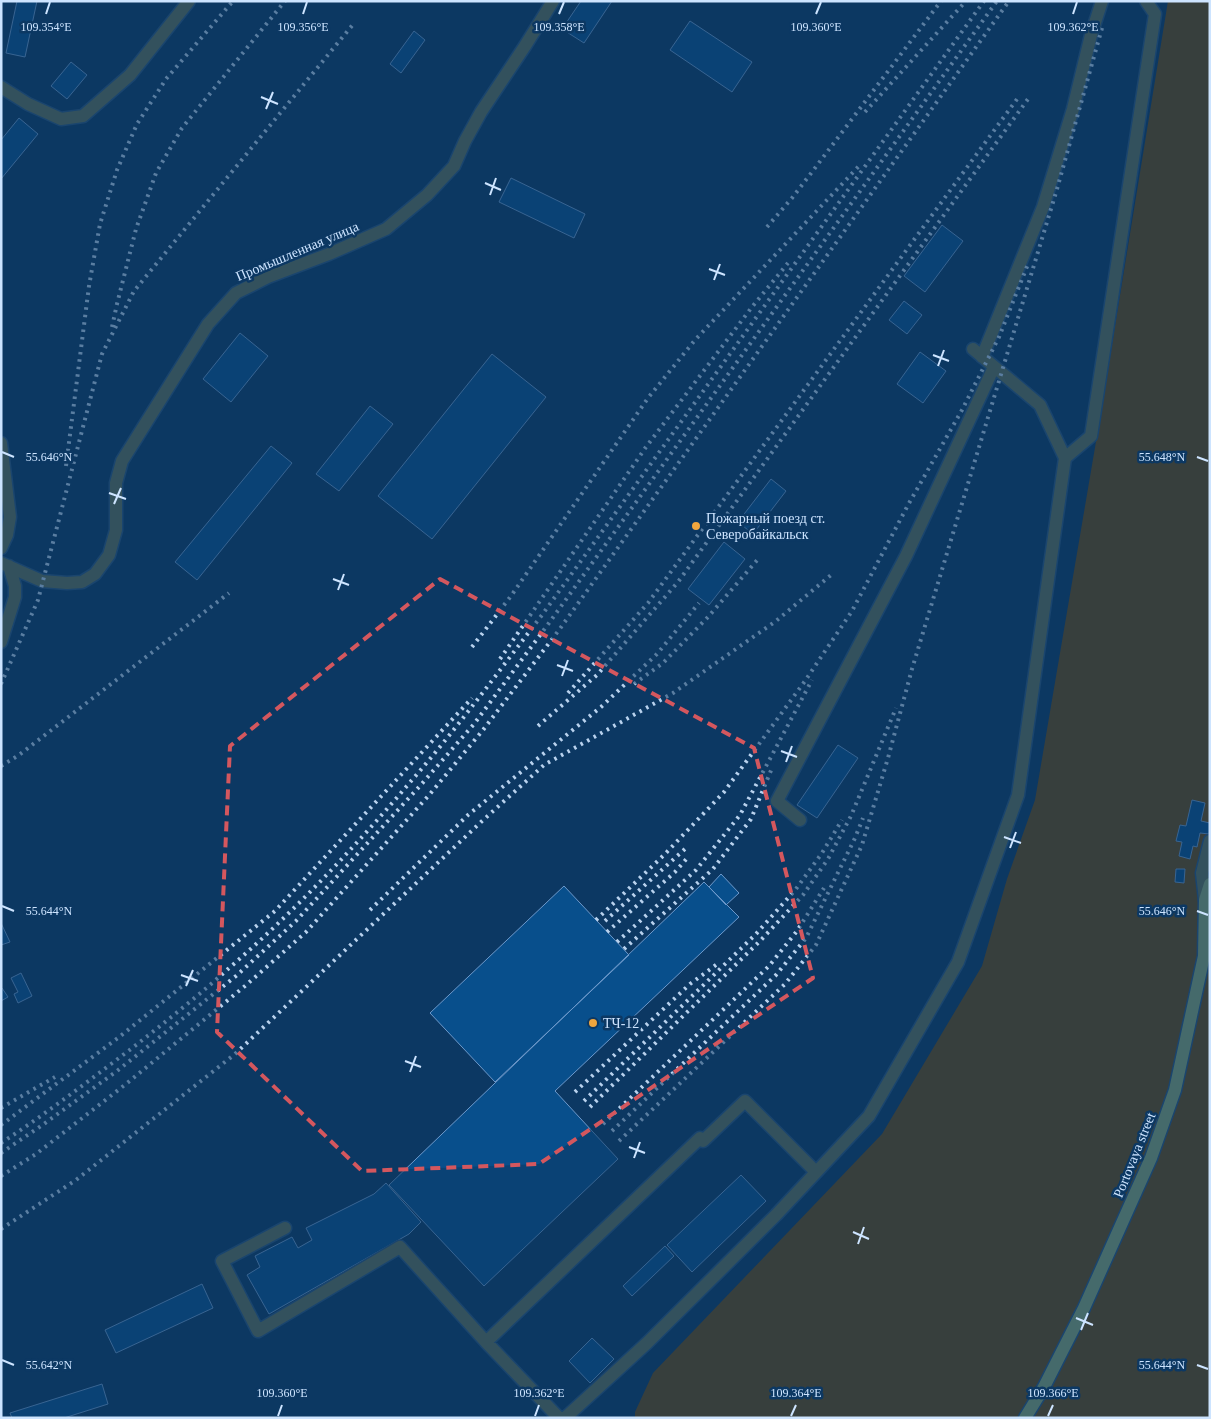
<svg xmlns="http://www.w3.org/2000/svg" width="1211" height="1419" font-family="Georgia,serif">
<rect width="100%" height="100%" fill="#0c3863"/>
<path fill="#6c4711" d="M1168 1H1210V1418H635V1412L653 1373 882 1134 982 966 1007 879 1035 800 1099 424Z"/>
<path fill="#084f8c" stroke="#6d99cb" d="M17 1H37L25 57 6 53Z
M581 1H612L584 43 562 29Z
M690 21 752 62 732 92 670 50Z
M414 31 425 40 401 73 390 64Z
M71 62 87 75 67 99 51 86Z
M19 118 38 134 1 179V140Z
M511 178 585 214 574 238 499 202Z
M942 225 963 241 925 292 904 276Z
M904 301 922 315 907 334 889 320Z
M240 333 268 356 231 402 203 379Z
M920 352 946 371 923 403 897 384Z
M492 354 546 397 432 539 378 496Z
M370 406 393 424 339 491 316 474Z
M271 446 292 463 197 580 175 562Z
M771 479 786 491 753 534 738 522Z
M724 542 745 559 709 605 688 589Z
M838 745 858 758 817 818 797 805Z
M1192 800 1205 803 1201 821 1210 823V830L1209 834 1200 833 1197 847 1193 846 1190 859 1179 856 1182 842 1176 841 1180 825 1186 826Z
M1176 869H1185L1184 883 1175 882Z
M721 874 739 893 726 905 709 887Z
M704 882 739 917 555 1091 618 1159 484 1286 389 1185Z
M564 886 629 955 495 1082 430 1013Z
M1 923 10 942 1 945Z
M21 973 32 996 18 1003 14 994 18 992 11 978Z
M1 988H2L8 997 1 1001Z
M741 1175 766 1201 692 1272 667 1245Z
M386 1183 421 1222 409 1234 269 1314 247 1275 260 1267 255 1256 292 1237 298 1248 312 1240 306 1228 374 1194Z
M665 1246 674 1256 632 1296 623 1286Z
M202 1284 213 1308 116 1353 105 1330Z
M592 1338 614 1359 590 1383 569 1361Z
M102 1384 108 1404 64 1418H12L10 1413Z"/>
<g fill="none" stroke-linecap="round" stroke-linejoin="round">
<defs>
<path id="minor" d="M1 87 28 104 61 119 83 116 130 75 189 1
M982 357 1043 207 1073 109 1091 35 1102 1
M1 443 10 517 7 535 1 548
M1065 458 1091 436 1155 14 1146 1
M1 563 42 581 67 583 82 582 95 574 109 555 116 530V483L122 461 208 324 236 293 268 277 329 254 386 229 427 195 454 166 465 141 481 112 525 46 553 1
M1 642 15 597V586L9 566
M800 820 777 801 906 556 994 367
M1205 900 1202 873 1210 841
M285 1228 222 1261 258 1331 400 1247 486 1342 559 1418
M486 1342 700 1138 703 1141 745 1101 816 1172
M565 1418 647 1343 776 1215 869 1116 958 962 1018 795 1065 458 1040 405 973 349"/>
<path id="major" d="M1025 1418 1044 1387 1084 1308 1151 1158 1175 1090 1204 956 1205 900 1210 884"/>
</defs>
<use href="#minor" stroke="#2b547c" stroke-width="15"/>
<use href="#major" stroke="#2b547c" stroke-width="15"/>
<use href="#minor" stroke="#627058" stroke-width="12"/>
<use href="#major" stroke="#8ba676" stroke-width="12"/>
<path stroke="#b9d2ee" stroke-width="4" stroke-dasharray="2.5 5" stroke-linecap="butt" d="M865 112 966 1
M767 227 792 198 812 172 941 1
M112 327 117 304 136 229 156 173 182 128 285 1
M66 466 89 286 100 224 117 170 137 124 166 79 233 1
M472 647 511 596 648 398 695 340 859 166
M500 659 646 447 752 307 788 263
M1 684 38 600 102 354 134 291 355 22
M634 684 663 663 708 617 759 558
M568 693 648 603 1020 95
M538 726 597 675 678 582 1028 99
M1 766 19 755 229 593
M370 910 468 815 601 707 657 654 699 603
M596 920 665 854 724 792 805 681 852 611 908 505 962 410 999 337 1028 264
M605 921 685 849
M607 932 675 872 689 856
M617 942 696 870 740 815 812 680
M624 949 713 869 751 819 772 768
M575 1092 690 984 720 962
M584 1101 756 934 796 889 822 853 842 820
M590 1107 761 940 803 895 828 859 851 816 896 708
M1 1108 55 1077
M603 1124 769 966 797 931 824 888
M1 1125 118 1038 275 911 472 698
M612 1131 776 975 806 938 855 838 863 818
M619 1141 785 984 816 945 862 845 888 758 912 669 1057 189 1102 28
M1 1143C46 1114 88 1081 131 1049 164 1023 197 997 228 969 294 912 355 847 412 780 458 727 499 671 542 615L984 1
M1 1153 41 1126 117 1071 236 976 296 921 419 787 474 724 549 623 997 1
M1 1176 36 1154 126 1084 245 986 306 932 430 794 483 730 559 630 1009 1
M1 1229 76 1180 235 1054 481 822 544 765 673 693 776 621 831 575"/>
</g>
<path d="M0 0H1211V1419H0ZM440 579 754 748 813 978 539 1164 362 1171 217 1032 230 746Z" fill="#0c3863" fill-opacity=".55" fill-rule="evenodd"/>
<path fill="none" stroke="#d4575e" stroke-width="4" stroke-dasharray="10 6" stroke-linejoin="round" d="M440 579 754 748 813 978 539 1164 362 1171 217 1032 230 746Z"/>
<path fill="none" stroke="#cde4ff" stroke-width="2" d="M46 14 50 2M303 14 307 2M559 14 564 2M816 14 821 2M1073 14 1077 2M261 97 278 104M266 109 273 92M485 183 501 190M490 195 496 178M709 269 725 275M714 280 720 264M933 355 949 361M938 366 944 350M2 452 14 457M1197 457 1208 461M109 493 126 499M114 504 121 488M333 579 349 585M338 590 344 574M557 665 573 671M562 676 568 660M781 751 797 757M786 762 792 746M1004 837 1021 843M1010 848 1016 832M2 906 14 911M1197 911 1208 915M181 975 198 981M186 986 193 970M405 1061 421 1067M410 1072 416 1056M629 1147 645 1153M634 1158 640 1142M853 1232 869 1239M858 1244 864 1227M1076 1318 1093 1325M1081 1330 1088 1313M2 1360 14 1365M1197 1365 1208 1369M278 1416 282 1405M535 1416 539 1405M791 1416 796 1405M1048 1416 1053 1405"/>
<g fill="#f0a63e" stroke="#0c3863" stroke-width="2">
<circle cx="696" cy="526" r="5"/>
<circle cx="593" cy="1023" r="5"/>
</g>
<g text-anchor="middle" stroke-width="5" stroke-linejoin="round" paint-order="stroke">
<g font-size="14" fill="#cde4ff" stroke="#0c3863">
<text transform="translate(297 251) rotate(-23)" y="5">Промышленная улица</text>
<text transform="translate(1134 1155) rotate(-68)" y="5">Portovaya street</text>
</g>
<g font-size="14" fill="#cde4ff" stroke="#0c3863" text-anchor="start">
<text x="706" y="523">Пожарный поезд ст.<tspan x="706" dy="16">Северобайкальск</tspan></text>
<text x="603" y="1028">ТЧ-12</text>
</g>
</g>
<g font-size="12" text-anchor="middle" fill="#cde4ff" stroke="#0c3863" stroke-width="5" stroke-linejoin="round" paint-order="stroke">
<text x="46" y="31">109.354°E</text>
<text x="303" y="31">109.356°E</text>
<text x="559" y="31">109.358°E</text>
<text x="816" y="31">109.360°E</text>
<text x="1073" y="31">109.362°E</text>
<text x="1162" y="461">55.648°N</text>
<text x="49" y="461">55.646°N</text>
<text x="1162" y="915">55.646°N</text>
<text x="49" y="915">55.644°N</text>
<text x="1162" y="1369">55.644°N</text>
<text x="49" y="1369">55.642°N</text>
<text x="282" y="1397">109.360°E</text>
<text x="539" y="1397">109.362°E</text>
<text x="796" y="1397">109.364°E</text>
<text x="1053" y="1397">109.366°E</text>
</g>
<rect width="1211" height="1419" fill="none" stroke="#cde4ff" stroke-width="5"/>
</svg>
